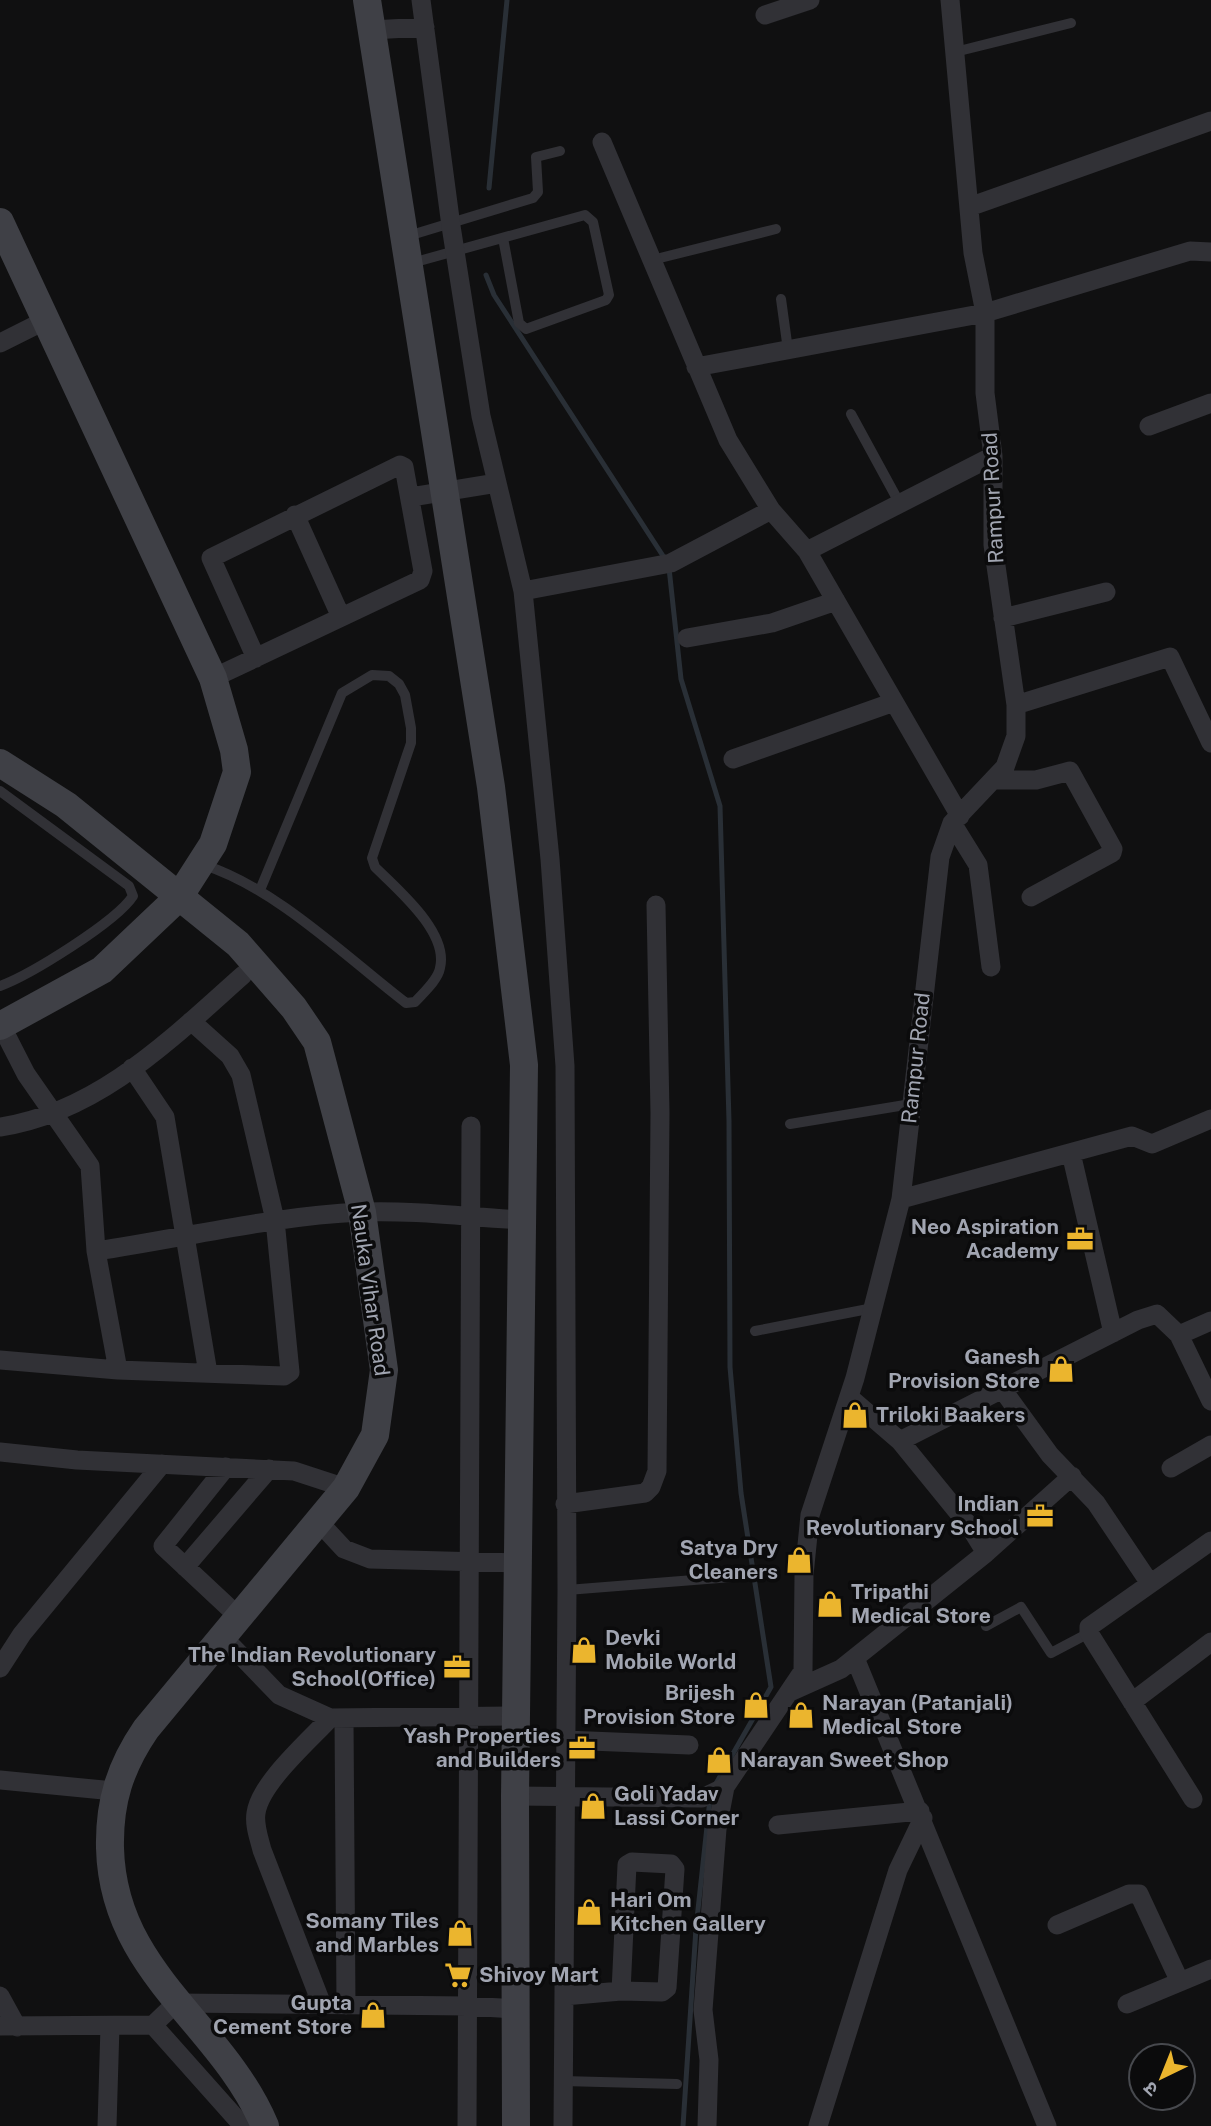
<svg xmlns="http://www.w3.org/2000/svg" width="1211" height="2126" font-family="'Public Sans','Noto Sans Devanagari',sans-serif">
<rect width="100%" height="100%" fill="#101011"/>
<g fill="none" stroke-linecap="round" stroke-linejoin="round">
<path stroke="#292f36" stroke-width="5" d="M489 188 507 0
M486 275 494 295 665 559
M669 568 681 679 720 806 729 1121 730 1367 741 1493 771 1687 714 1787
M683 2126 696 1928 710 1799"/>
<path stroke="#313136" stroke-width="10" d="M955 52 1071 23
M408 236 533 198 538 192 536 157 560 151
M652 260 776 229
M412 263 585 215 593 222 609 295 606 300 526 329 519 323 503 238
M781 299 788 350
M851 414 900 504
M0 791 129 886 133 896C116 922 30 975 0 986
M204 865C276 888 346 957 406 1003L415 1002C423 993 438 980 440 968 449 932 397 889 375 867L372 858 411 743V728L405 695 399 684 389 676 372 675 342 693 260 890
M790 1124 911 1104
M755 1331 873 1308
M567 1590 732 1577
M986 1626 1021 1607 1051 1653 1089 1633
M563 2081 677 2084"/>
<path stroke="#313136" stroke-width="19" d="M421 0 451 226 481 416 523 591 550 859 565 1066 567 1590 563 2126
M765 15 810 0
M372 30 425 27
M602 142 728 440 771 510 807 551 960 816
M969 207 1211 121
M0 343 46 320
M696 367 985 313 1190 251 1211 252
M1149 426 1211 403
M411 497 497 483
M295 515 341 617
M807 551 993 456
M523 591 671 563 771 510
M1003 618 1106 592
M687 638 772 623 836 601
M213 678 420 580 423 571 404 467 400 465 211 558 256 658
M1016 705 1170 657 1211 743
M733 759 894 702
M994 780H1036L1070 771 1113 849 1112 853 1031 897
M952 823 978 865 991 967
M132 1068 165 1117 208 1373
M0 1127C99 1112 172 1038 243 975
M1071 1153 1113 1333
M901 1199 1132 1136 1152 1144 1211 1119
M96 1251C184 1238 272 1216 361 1212 414 1210 468 1217 521 1220
M1179 1335 1211 1401
M0 1360 118 1370 96 1251 90 1166 26 1074 1 1025
M118 1370 284 1376 290 1372 275 1220 241 1075 230 1056 191 1021
M1002 1389 1050 1455 1096 1503 1149 1582
M849 1397 900 1441 1138 1320 1157 1314 1179 1335 1211 1321
M900 1441 970 1527 986 1553
M0 1452 77 1460 294 1471 346 1488
M226 1467 163 1546 240 1618
M1171 1468 1211 1445
M565 1504 645 1493 651 1487 657 1471 660 1113 656 905
M318 1521 344 1549 370 1559 517 1563
M185 1567 269 1469
M224 1638 279 1695 330 1718 517 1716
M855 1658 1047 2126
M0 1668 22 1634 162 1464
M792 1691 841 1669 986 1553 1072 1476
M1132 1702 1211 1642
M344 1719 346 2005
M565 1740 689 1745
M0 1780 114 1791
M515 1796 702 1798 725 1787 803 1671 804 1575 810 1515 855 1378 901 1199 940 857 952 823 1005 767 1016 736V705L993 545V456L985 393V313L973 253 950 0
M1193 1799 1089 1633V1627L1211 1541
M778 1825 920 1811
M1057 1925 1129 1894H1139L1180 1982
M0 1996 17 2027
M564 1996 621 1991 662 1992 667 1988 675 1869 671 1864 632 1862 627 1865 621 1991
M1127 2004 1211 1969
M322 2005 262 1850C259 1838 254 1825 256 1813 260 1783 310 1740 330 1718
M153 2025 176 2003 467 2006 516 2009
M0 2026 153 2025 243 2126
M107 2126 110 2026
M467 2126 471 1126
M707 2126 709 2060 703 2010 717 1829 725 1787
M818 2126 898 1870 923 1818"/>
<path stroke="#3f4046" stroke-width="28" d="M367 0 491 787 524 1065 515 1796 516 2126
M0 222 213 678 234 750 237 772 213 844 179 897 102 970 0 1026
M0 763 66 805 238 944 294 1008 317 1042 362 1212 384 1370 375 1435 346 1488 146 1729C120 1767 109 1802 110 1848 113 1973 221 2022 265 2126"/>
</g>
<defs>
<symbol id="office-bare" viewBox="-9 -9 18 18"><path d="M-6-3h4V-5.5h4V-3h4V5H-6ZM-1-4.5V-3h2v-1.5ZM-6 0V1H6V0Z" fill="#ebb52e" stroke="#0b0b0c" stroke-width="2.5" paint-order="stroke"/></symbol>
<symbol id="shop-bare" viewBox="-9 -9 18 18"><path d="M-5-2.5h2.3a2.7 3.5 0 0 1 5.4 0H5L5.5 6h-11ZM-1.5-2.5h3a1.5 2.3 0 0 0-3 0Z" fill="#ebb52e" stroke="#0b0b0c" stroke-width="2.5" paint-order="stroke"/></symbol>
<symbol id="supermarket-bare" viewBox="-9 -9 18 18"><path d="M-6-5.5h2.5l.6 2H6L4.5 2H-2.5L-4.4-4H-6ZM-1.5 3.2a1.3 1.3 0 1 0 .1 0ZM3 3.2a1.3 1.3 0 1 0 .1 0Z" fill="#ebb52e" stroke="#0b0b0c" stroke-width="2.5" paint-order="stroke"/></symbol>
</defs>
<g fill-rule="evenodd">
<use href="#office-bare" x="1061" y="1220" width="38" height="38"/>
<use href="#shop-bare" x="1042" y="1350" width="38" height="38"/>
<use href="#shop-bare" x="836" y="1396" width="38" height="38"/>
<use href="#office-bare" x="1021" y="1497" width="38" height="38"/>
<use href="#shop-bare" x="780" y="1541" width="38" height="38"/>
<use href="#shop-bare" x="811" y="1585" width="38" height="38"/>
<use href="#shop-bare" x="565" y="1631" width="38" height="38"/>
<use href="#office-bare" x="438" y="1648" width="38" height="38"/>
<use href="#shop-bare" x="737" y="1686" width="38" height="38"/>
<use href="#shop-bare" x="782" y="1696" width="38" height="38"/>
<use href="#office-bare" x="563" y="1729" width="38" height="38"/>
<use href="#shop-bare" x="700" y="1741" width="38" height="38"/>
<use href="#shop-bare" x="574" y="1787" width="38" height="38"/>
<use href="#shop-bare" x="570" y="1893" width="38" height="38"/>
<use href="#shop-bare" x="441" y="1914" width="38" height="38"/>
<use href="#supermarket-bare" x="439" y="1956" width="38" height="38"/>
<use href="#shop-bare" x="354" y="1996" width="38" height="38"/>
</g>
<g text-anchor="middle" stroke-width="7" stroke-linejoin="round" paint-order="stroke">
<g font-size="21" fill="#a1a5b1" stroke="#0b0b0c">
<text transform="translate(993 498) rotate(-93)" y="7">Rampur Road</text>
<text transform="translate(916 1058) rotate(-84)" y="7">Rampur Road</text>
<text transform="translate(370 1290) rotate(82)" y="7">Nauka Vihar Road</text>
</g>
<g font-size="21" font-weight="bold" fill="#a1a5b1" stroke="#0b0b0c" text-anchor="end">
<text x="1059" y="1234">Neo Aspiration<tspan x="1059" dy="24">Academy</tspan></text>
<text x="1040" y="1364">Ganesh<tspan x="1040" dy="24">Provision Store</tspan></text>
<text x="876" y="1422" text-anchor="start">Triloki Baakers</text>
<text x="1019" y="1511">Indian<tspan x="1019" dy="24">Revolutionary School</tspan></text>
<text x="778" y="1555">Satya Dry<tspan x="778" dy="24">Cleaners</tspan></text>
<text x="851" y="1599" text-anchor="start">Tripathi<tspan x="851" dy="24">Medical Store</tspan></text>
<text x="605" y="1645" text-anchor="start">Devki<tspan x="605" dy="24">Mobile World</tspan></text>
<text x="436" y="1662">The Indian Revolutionary<tspan x="436" dy="24">School(Office)</tspan></text>
<text x="735" y="1700">Brijesh<tspan x="735" dy="24">Provision Store</tspan></text>
<text x="822" y="1710" text-anchor="start">Narayan (Patanjali)<tspan x="822" dy="24">Medical Store</tspan></text>
<text x="561" y="1743">Yash Properties<tspan x="561" dy="24">and Builders</tspan></text>
<text x="740" y="1767" text-anchor="start">Narayan Sweet Shop</text>
<text x="614" y="1801" text-anchor="start">Goli Yadav<tspan x="614" dy="24">Lassi Corner</tspan></text>
<text x="610" y="1907" text-anchor="start">Hari Om<tspan x="610" dy="24">Kitchen Gallery</tspan></text>
<text x="439" y="1928">Somany Tiles<tspan x="439" dy="24">and Marbles</tspan></text>
<text x="479" y="1982" text-anchor="start">Shivoy Mart</text>
<text x="352" y="2010">Gupta<tspan x="352" dy="24">Cement Store</tspan></text>
</g>
</g>
<g transform="translate(1162 2077) rotate(223)"><circle r="33" fill="#0b0b0c" stroke="#47494e" stroke-width="2"/>
<path d="M0-5L12 26L0 18L-12 26Z" fill="#ebb52e"/>
<text y="-10" font-size="19" font-weight="bold" text-anchor="middle" fill="#a1a5b1">उ</text>
</g>
</svg>
